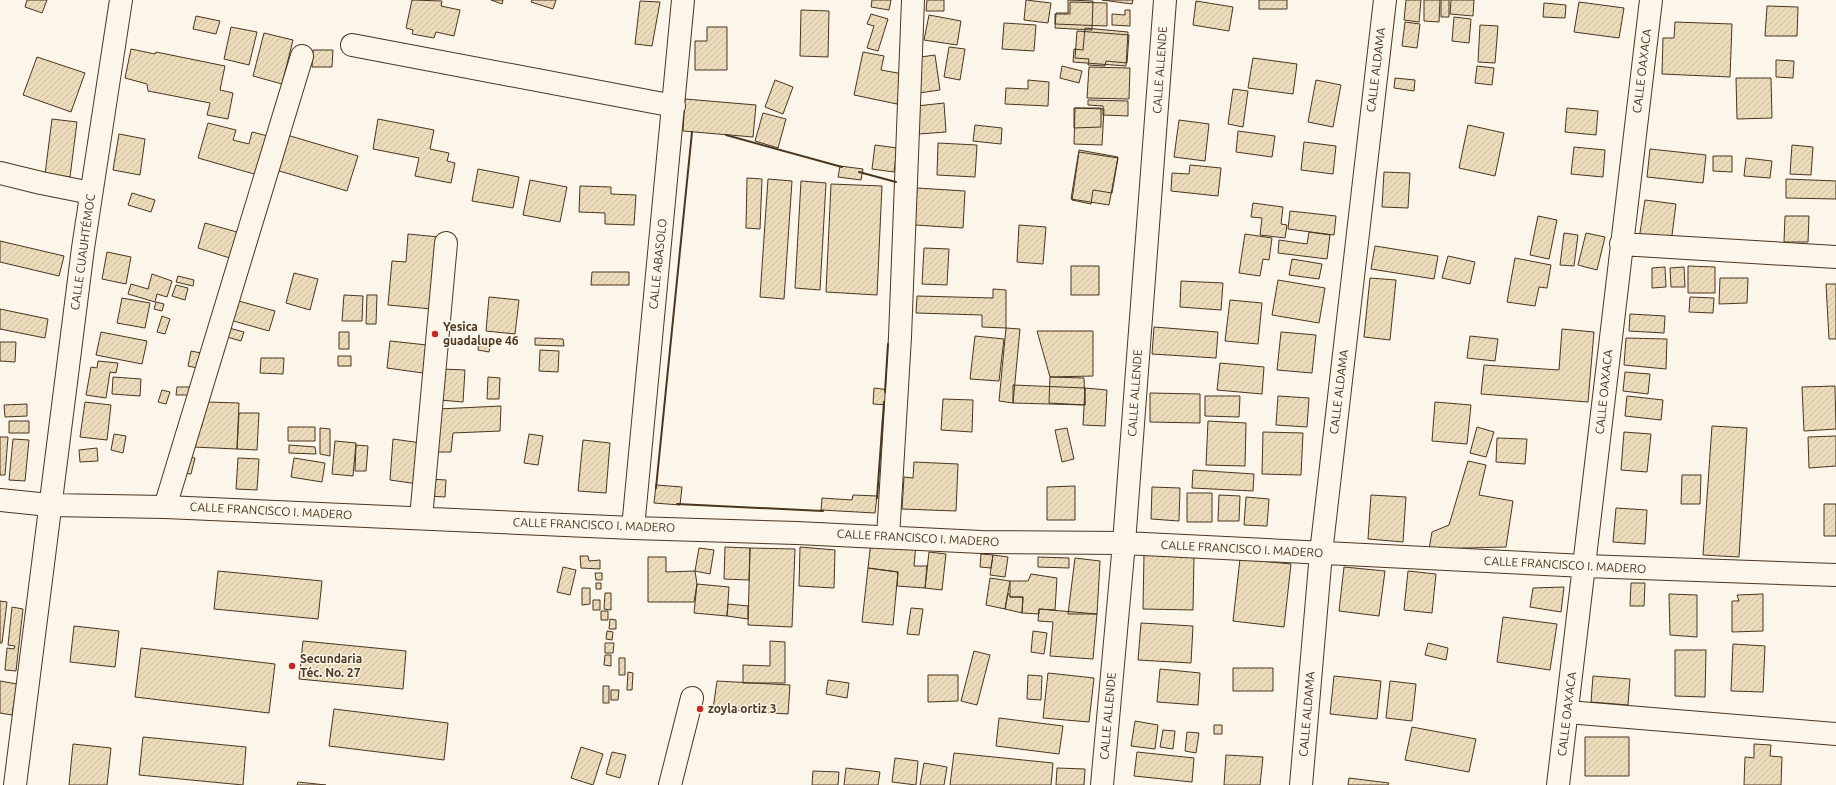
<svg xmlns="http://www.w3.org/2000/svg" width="1836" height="785" font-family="Ubuntu,sans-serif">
<defs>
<pattern id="building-hatch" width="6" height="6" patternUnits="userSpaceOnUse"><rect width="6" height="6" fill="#ecdcbc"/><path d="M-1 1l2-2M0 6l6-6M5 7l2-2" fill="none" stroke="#ccbda1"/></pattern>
</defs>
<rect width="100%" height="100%" fill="#fbf6e9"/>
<path fill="url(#building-hatch)" stroke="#4a3520" d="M27 0H47L42 13 25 7Z
M412 0 442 1 441 6 460 10 454 36 436 32 434 38 412 34 413 30 406 28Z
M491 0H503L502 4Z
M532 0H556L553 9 531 2Z
M872 0H891L889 10 871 7Z
M927 0H944V11H926Z
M1026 0 1051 3 1048 23 1024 20Z
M1068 0 1093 1 1092 30 1055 28 1056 13H1068Z
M1102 0H1133L1132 4Z
M1259 0H1287V9H1259Z
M1406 0H1421L1419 22 1404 20Z
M1424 0H1440L1439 22 1424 21Z
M1441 0H1449V17H1441Z
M1451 0H1474L1473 16 1450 14Z
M640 1 660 2 652 46 635 44Z
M1196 1 1233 7 1229 31 1193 25Z
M1070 2 1107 3V26L1055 24V14H1070Z
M1579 2 1624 8 1619 38 1574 32Z
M1544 3 1566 5 1565 18 1543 17Z
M1767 6 1798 7 1797 36H1765Z
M801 10 829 11 828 57 800 56Z
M1125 10H1130V26L1112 25V14L1125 15Z
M871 14 888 19 878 51 867 48 874 26 867 24Z
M929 15 961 21 957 45 924 40Z
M196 16 220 21 216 34 193 29Z
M1454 17 1471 19 1469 43 1452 41Z
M1405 22 1420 24 1417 48 1402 46Z
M1675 22 1732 24 1730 77 1662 74 1663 38H1674Z
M1004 23 1036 25 1034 51 1002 49Z
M1480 25 1498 26 1495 63 1478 62Z
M231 27 257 32 249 65 224 59Z
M707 27H727V70H695V41H707Z
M1085 28 1128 32 1126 66 1073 62 1074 49 1083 50Z
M1077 31 1129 35 1127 63 1106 61 1105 66 1088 65 1089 59 1075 58Z
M264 33 293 40 282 84 253 76Z
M949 47 965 49 960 80 944 77Z
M131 49 155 54 156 52 225 66 220 90 233 93 228 119 207 115 210 103 148 91 147 84 125 78Z
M313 50H333L332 67H312Z
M863 52 884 56 881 70 903 74 897 104 854 95Z
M935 55 940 90 919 93 914 58Z
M37 57 85 73 71 112 23 95Z
M1253 58 1297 64 1293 94 1248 88Z
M1776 60 1794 61 1793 78 1776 77Z
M1062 66 1082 71 1079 83 1060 78Z
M1477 66 1494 68 1492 85 1475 83Z
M1089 67 1130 68 1129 99 1087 98Z
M1395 78 1415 80 1414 91 1394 88Z
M1736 78H1771L1772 118 1737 119Z
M775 80 793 87 783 114 765 107Z
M1028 80 1049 82 1048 106 1005 104 1006 88 1028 89Z
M1316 80 1341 85 1333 127 1308 122Z
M1233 89 1248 91 1243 127 1228 124Z
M685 99 756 105 753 137 683 131Z
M1088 100 1128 101V116L1103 115V106L1088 105Z
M944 103 946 132 919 134 917 106Z
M1074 108H1101V127L1074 128Z
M1075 108 1104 109 1102 145 1074 144Z
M1567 108 1598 111 1596 135 1565 132Z
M763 113 786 119 778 148 755 141Z
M52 119 77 122 70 177 45 174Z
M378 119 434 130 430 149 449 153 447 161 455 163 451 183 415 176 419 158 373 149Z
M1179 120 1209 124 1205 161 1174 157Z
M208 123 236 130 233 140 249 144 252 132 272 137 261 176 198 158Z
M975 125 1002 128 1001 144 973 141Z
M1468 125 1504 133 1495 176 1459 168Z
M1238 131 1275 136 1272 157 1236 152Z
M119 134 145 139 140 175 113 170Z
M287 135 358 156 347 191 276 170Z
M1304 142 1336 146 1333 174 1301 170Z
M938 143 977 145 975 177 937 175Z
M875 145 897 148 894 172 872 169Z
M1792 145 1813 147 1811 175 1790 174Z
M1574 147 1605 150 1603 177 1571 174Z
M1650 149 1706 155 1703 183 1647 177Z
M1079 150 1118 157 1109 205 1071 199Z
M1079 152 1118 158 1112 193 1093 190 1091 204 1072 200Z
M1713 156H1732V172L1713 171Z
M1746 158 1772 161 1770 178 1744 176Z
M1190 165 1221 168 1218 196 1171 191 1172 173 1189 174Z
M840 166 863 169 861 180 838 177Z
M478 169 519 177 513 208 472 201Z
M1384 172 1410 173 1408 208 1382 207Z
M747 178 762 179 760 229 746 228Z
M768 179 792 181 784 299 760 297Z
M1786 179 1836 181V199L1786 198Z
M530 180 567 187 560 222 523 215Z
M801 181 826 183 820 290 795 288Z
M831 184 882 186 877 295 826 292Z
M580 186 611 187V194L636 195 634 225 605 224V213L579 212Z
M917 188 965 191 963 228 915 225Z
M132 193 155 200 151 212 128 205Z
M1645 200 1676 204 1671 243 1639 239Z
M1253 203 1283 207 1281 224 1287 225 1285 238 1260 235 1262 218 1251 217Z
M1290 211 1336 216 1334 235 1288 229Z
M1538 216 1557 220 1549 259 1530 255Z
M1785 216H1809L1808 242H1784Z
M205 223 244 234 236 260 198 248Z
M1019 225 1046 227 1043 264 1017 262Z
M1309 232 1330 235 1327 259 1278 253 1279 240 1307 244Z
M1564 233 1578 235 1574 266 1560 265Z
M1586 233 1605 237 1597 270 1578 265Z
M408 234 439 237 432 309 388 305 392 261 406 262Z
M1245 234 1272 238 1269 260 1263 259 1260 276 1239 273Z
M0 241 64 256 59 276 0 262Z
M1375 246 1438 256 1434 279 1371 269Z
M924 248 949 249 947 285 922 284Z
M107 252 131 257 126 284 102 279Z
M1448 256 1475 262 1470 284 1442 278Z
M1515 258 1551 265 1547 288 1539 287 1535 306 1507 302Z
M1292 259 1322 264 1319 279 1289 275Z
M1071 266H1099V295H1071Z
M1688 266 1715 267V293H1688Z
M1665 267 1666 287 1652 288V268Z
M1684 267 1685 287H1671L1670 268Z
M592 272H629V285H591Z
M294 273 318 279 310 310 286 303Z
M152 274 172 281 167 297 157 294 155 302 128 294 131 284 148 289Z
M178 276 194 280 193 286 176 282Z
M1370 278 1396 280 1390 340 1364 337Z
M1720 278H1748L1747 303 1719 304Z
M1278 280 1325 288 1319 323 1272 315Z
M1181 281 1223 283 1221 310 1180 307Z
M1826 284H1836V339H1829Z
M176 285 188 288 185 300 172 296Z
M993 289 1006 290V328L982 327V315L916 313 917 296 993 298Z
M344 295 363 296 362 321H342Z
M367 295H377L376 324H366Z
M489 297 519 300 515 334 486 331Z
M1690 297 1714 298 1713 313 1689 312Z
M122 298 150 303 145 328 117 323Z
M235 300 275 311 269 331 230 320Z
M1230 300 1262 303 1258 344 1225 341Z
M156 302 164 304 162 311 154 309Z
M0 309 48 319 45 338 0 329Z
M1630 314 1665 316 1664 333 1629 331Z
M162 316 170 319 165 334 157 332Z
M1154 327 1218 332 1216 358 1152 354Z
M229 328 244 332 241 341 227 337Z
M1006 328 1020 329 1013 403 999 401Z
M1562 329 1594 332 1588 402 1481 394 1484 365 1559 370Z
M1037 331H1093V376L1050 377Z
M101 332 147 341 142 364 96 355Z
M339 332H349V349H339Z
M1281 332 1316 335 1312 373 1277 370Z
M975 336 1004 339 999 381 970 379Z
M1470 336 1498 339 1495 361 1467 358Z
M535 338 563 339 564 346 535 345Z
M1626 338 1667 339 1666 369 1624 365Z
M479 340 491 342 489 352 478 350Z
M390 341 427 345 423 373 387 368Z
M0 342H16L15 362 0 361Z
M540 350 559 351 558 372 539 371Z
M191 351 206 354 202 369 188 366Z
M338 356H351V366H338Z
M261 358H284L283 374 260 373Z
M98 361 118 363 116 373 110 372 106 398 86 395 91 367 97 368Z
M1220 363 1264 367 1262 394 1217 390Z
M442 369 465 370 463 402 440 400Z
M1625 372 1650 374 1648 394 1623 391Z
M113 377 141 379 140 396 112 394Z
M488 377 500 378 499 399H487Z
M1050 377 1084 378 1085 405 1049 403Z
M1013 385 1085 388V405L1013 403Z
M1835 386 1836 429 1804 431 1802 387Z
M177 387H195V395H176Z
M874 388 890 390 889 405 873 404Z
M1085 388 1107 390 1105 426 1083 425Z
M162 390 170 392 166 404 158 402Z
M1150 393 1200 394V423L1150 422Z
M1205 396H1240L1239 417 1205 416Z
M1278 396 1309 398 1307 427 1276 425Z
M1627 396 1663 400 1661 420 1625 416Z
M943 399 973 400 972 432 941 430Z
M85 402 111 405 107 440 80 437Z
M207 402 239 403 237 449 193 447 194 426H202L203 409H206Z
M1435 402 1471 405 1467 444 1432 441Z
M27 404V416L5 417 4 405Z
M501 406 500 431 453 433 451 452H434L438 409Z
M239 413H259L257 450 237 449Z
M9 421H29V433H9Z
M1208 421 1246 423 1245 466 1206 465Z
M1712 426 1747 428 1739 557 1703 555Z
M288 427H315V441H288Z
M1477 427 1494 432 1486 457 1470 453Z
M320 428 330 429V456L320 454Z
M1067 428 1074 459 1062 462 1055 430Z
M1263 432 1303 433 1301 475 1262 474Z
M1624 432 1651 434 1647 472 1621 470Z
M114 434 126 436 123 453 111 450Z
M529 434 543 436 538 465 524 463Z
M1836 436V466L1809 468 1808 437Z
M0 437H8L5 475H0Z
M1497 438 1527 439 1525 464 1496 462Z
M13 439 29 440 25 481 9 480Z
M393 439 421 443 418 484 390 480Z
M583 440 610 443 606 493 578 491Z
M335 441 356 443 353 476 332 474Z
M289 445 315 447 316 454 289 453Z
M356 445 368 446 366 471H355Z
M97 448 98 461 80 462 79 450Z
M187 457 195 458 191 474 183 473Z
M238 458 259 459 257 490 236 489Z
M294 458 325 463 322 482 291 477Z
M1468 461 1486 465 1479 495 1513 501 1506 547 1429 549 1432 532 1449 525Z
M914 462 958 464 956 511 902 509 904 477 913 478Z
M1193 470 1254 474 1253 491 1192 488Z
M1682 475H1701L1700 504H1681Z
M430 479 446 480 445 497 429 496Z
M656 485 682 487 680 505 654 503Z
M1075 486V520H1047V487Z
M1152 487 1180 488 1179 521 1151 519Z
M1187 493H1212V522H1187Z
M853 495 877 496 875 513 821 510 822 498 852 500Z
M1219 495 1240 496 1239 521H1218Z
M1371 495 1406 497 1403 542 1368 539Z
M1246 497 1269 499 1267 526 1244 525Z
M1824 504H1836V536H1824Z
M1616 508 1647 510 1645 544 1613 542Z
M871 541 916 544 914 566H927L925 588 897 586 898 572 868 568Z
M725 547 750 548 749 580 724 579Z
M800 547 835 550 834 588 799 586Z
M699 548 714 550 710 574 695 571Z
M750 548 795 549 792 627 748 625Z
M929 552 946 554 942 590 925 588Z
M981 554 993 555 991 568 980 567Z
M1144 554 1194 555 1193 610 1143 609Z
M993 555 1008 557 1005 577 990 575Z
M580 556H588L589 561 600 560V569L581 568Z
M648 557H666V572L695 571 697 584 694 602H648Z
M1038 557 1069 558V568L1038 567Z
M1075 558 1100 561 1097 614H1068Z
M1240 559 1291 564 1284 627 1233 621Z
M563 567 576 570 570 595 557 592Z
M1344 567 1385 571 1379 616 1339 611Z
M868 568 898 572 893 625 862 622Z
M218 571 322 581 318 619 214 609Z
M1408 571 1436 574 1432 613 1404 610Z
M595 573H602V580H596Z
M1031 574 1057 578 1055 610 1039 609V614L1022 613 1023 597H1010V581H1028Z
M990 578 1010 581 1005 609 986 605Z
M596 583H601V589H596Z
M1631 583H1645L1644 606H1630Z
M697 584 729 587 727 616 694 613Z
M1564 587 1561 612 1530 607 1533 588Z
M582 588H590V604L582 605Z
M605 593H611V610L604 609Z
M1008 593 1010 597H1023L1022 613 1005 609Z
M1669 594 1697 595V637L1670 635Z
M1763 594V631L1732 632V601H1739L1737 595Z
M593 600H600V610H593Z
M0 601 7 602 2 643H0Z
M728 604 748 606V619L727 616Z
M12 607 23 609 16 671 5 670 7 648 14 649 15 646 8 645Z
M911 608 923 609 919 635 907 634Z
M1039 609 1097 614 1093 659 1050 656 1053 622 1038 621Z
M601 611H608V620H601Z
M1503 617 1557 624 1550 670 1497 662Z
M610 619 616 620V629H609Z
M1141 623 1193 626 1191 663 1138 660Z
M74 626 119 631 115 667 70 662Z
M607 631 613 632 612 640 606 639Z
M1033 631 1047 633 1044 654 1031 652Z
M303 641 406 651 403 689 299 679Z
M770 641 785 642V683H743V665L770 666Z
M605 643H614L613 653H605Z
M1428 643 1448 648 1446 660 1425 655Z
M1733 644 1765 646 1763 692 1731 691Z
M141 648 275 664 269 713 135 697Z
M1675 650H1706L1705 697 1675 696Z
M974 651 990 655 977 705 961 701Z
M605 655H611V666L604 665Z
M619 658H625V675H619Z
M1233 668H1273V691H1233Z
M1160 669 1200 673 1198 705 1157 702Z
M628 672 633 673 632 690H627Z
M1048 673 1094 678 1089 722 1043 718Z
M928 675H958V701L928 702Z
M1028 675 1042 676 1041 700 1027 699Z
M1334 676 1381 681 1377 719 1330 714Z
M1593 676 1630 679 1628 705 1591 702Z
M828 680 849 683 847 698 826 694Z
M0 681 17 684 12 715 0 713Z
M717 681 790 685 788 714 713 709Z
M1390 681 1416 684 1412 721 1386 718Z
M603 686H609V703H603Z
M611 690H619L618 700H611Z
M334 709 448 723 444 760 329 746Z
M999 718 1063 726 1059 754 996 746Z
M1135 721 1158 725 1155 749 1131 746Z
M1214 725H1222V734H1214Z
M1412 727 1476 739 1469 772 1405 760Z
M1163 730 1175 731 1173 749 1160 747Z
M1187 732 1199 733 1196 753 1185 751Z
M143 737 246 747 243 785 139 775Z
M1585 737H1629V776H1585Z
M73 744 111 748 107 785H69Z
M1754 744 1771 745 1770 756 1782 757 1781 785H1744L1745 757 1754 758Z
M581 747 603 754 593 785 571 778Z
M612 752 626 755 620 778 606 774Z
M1137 752 1194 758 1192 782 1134 776Z
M954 753 1053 763 1051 785H950Z
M1226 755 1263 757 1260 785H1224Z
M895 758 918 761 916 785 892 782Z
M924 763 947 767 944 785H920Z
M846 768 880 772 878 785H844Z
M1057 768 1085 769 1084 785H1056Z
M813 771 839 772 838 785H812Z
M1349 778 1389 783 1388 785H1348Z
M298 782 326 785H297Z"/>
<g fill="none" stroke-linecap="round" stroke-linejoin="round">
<defs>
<path id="minor" d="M352 45 674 106
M0 173 41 183 91 193
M1621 244 1836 257
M0 500 49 505 165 507 633 528 797 533 981 542 1124 543 1585 566 1836 575
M165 507 302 56
M421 518 446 243
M633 528 683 0
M888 537 900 337 913 0
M1567 712 1836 734
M15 785 83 248 121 0
M670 785 692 698
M1102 785 1124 543 1165 0
M1301 785 1321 553 1385 0
M1558 785 1651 0"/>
</defs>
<use href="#minor" stroke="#4a3520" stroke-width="24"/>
<use href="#minor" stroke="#fbf6e9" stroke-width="22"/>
<path stroke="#4a3520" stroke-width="2" d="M726 135 842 167
M859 172 896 182
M885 392 888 344
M656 488 692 132
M877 498 884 402
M677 504 823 511"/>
</g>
<g fill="#c62828" stroke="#fbf6e9" stroke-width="1.5">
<circle cx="435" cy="334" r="4"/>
<circle cx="292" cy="666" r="4"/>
<circle cx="700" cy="709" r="4"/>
</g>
<g text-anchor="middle" stroke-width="3" stroke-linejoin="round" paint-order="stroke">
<g font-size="12" fill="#4a3520" stroke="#fbf6e9">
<text transform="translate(1160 70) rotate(-86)" y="4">CALLE ALLENDE</text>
<text transform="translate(1376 70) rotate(-83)" y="4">CALLE ALDAMA</text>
<text transform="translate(1642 71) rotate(-83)" y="4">CALLE OAXACA</text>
<text transform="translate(83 252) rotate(-82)" y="4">CALLE CUAUHTÉMOC</text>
<text transform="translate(658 264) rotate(-84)" y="4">CALLE ABASOLO</text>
<text transform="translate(1339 392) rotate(-83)" y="4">CALLE ALDAMA</text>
<text transform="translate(1604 392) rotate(-84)" y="4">CALLE OAXACA</text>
<text transform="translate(1135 393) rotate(-86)" y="4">CALLE ALLENDE</text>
<text transform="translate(271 511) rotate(3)" y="4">CALLE FRANCISCO I. MADERO</text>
<text transform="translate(594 525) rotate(2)" y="4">CALLE FRANCISCO I. MADERO</text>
<text transform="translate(918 538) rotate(3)" y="4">CALLE FRANCISCO I. MADERO</text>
<text transform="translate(1242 549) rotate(3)" y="4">CALLE FRANCISCO I. MADERO</text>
<text transform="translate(1565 565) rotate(3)" y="4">CALLE FRANCISCO I. MADERO</text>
<text transform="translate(1307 714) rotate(-85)" y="4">CALLE ALDAMA</text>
<text transform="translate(1567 714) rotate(-83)" y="4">CALLE OAXACA</text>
<text transform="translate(1108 716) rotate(-85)" y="4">CALLE ALLENDE</text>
</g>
<g font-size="12" font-weight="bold" fill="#4a3520" stroke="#fbf6e9" text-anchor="start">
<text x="443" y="331">Yesica<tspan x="443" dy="14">guadalupe 46</tspan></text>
<text x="300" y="663">Secundaria<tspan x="300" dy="14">Téc. No. 27</tspan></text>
<text x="708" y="713">zoyla ortiz 3</text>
</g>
</g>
</svg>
